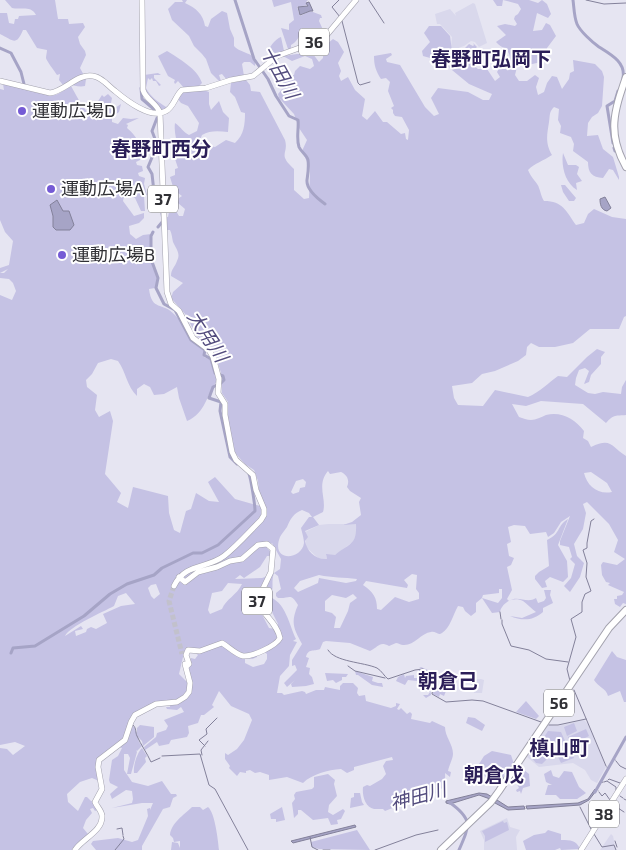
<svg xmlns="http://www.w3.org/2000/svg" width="626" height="850" font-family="'Exo 2','Noto Sans JP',sans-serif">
<rect width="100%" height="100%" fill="#e6e5f2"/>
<path fill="#d9d8ec" d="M473 3 475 4 487 43 479 47 475 42 471 41 464 46 453 50 451 48 452 37 440 24H437L435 14 450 9 456 16 455 13Z
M328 524H356V534L354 541 335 555H326L327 559 323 560 318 558 306 547 305 532 319 525Z
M481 679 484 680 482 693H474L470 680Z
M584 720 588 724 606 767 597 783 591 780 585 770 573 763 539 767 527 757 548 725 558 726Z
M507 818 510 827 520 830 516 837 517 850H484V840L480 831Z
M611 834 613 836 616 850H600Z"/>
<path fill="#c5c2e4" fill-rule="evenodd" d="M5 0H55L58 19H68L69 24 83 23 85 27 78 37 80 44 85 51 86 55 80 68 86 79 85 86C77 88 71 83 63 85L59 80 60 74 57 75C55 72 46 60 46 58 46 55 47 53 47 50L37 48 26 30H23C16 47 13 40 0 34V13H7L9 23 14 24 15 19H18L19 16 36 15C31 5 21 10 12 8Z
M182 0H187L185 3C196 8 203 14 205 26L208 27 211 19 222 11 227 13 230 29 234 38V46C242 55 257 51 255 66L250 62H244L242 64 244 76 227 80 222 74 219 75 221 81 220 82 211 73 206 59 202 54 194 46 189 36 172 20 168 9 175 2H183Z
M272 0H308L306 2 308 5 297 7 300 16 310 11 321 15 322 18H320L319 21 324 32 319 34 318 39 312 41 306 30 301 28C302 34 297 42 291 45V50L288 49 281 28 289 30V24L294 20 291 2 274 7Z
M493 0H529L538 3 542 0 547 4 551 14 548 18 537 13 533 31 542 30 546 23 550 25 556 36 547 48 546 59 541 62 528 65 521 60 515 61 517 67 515 75 519 81H527L535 75 539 78 536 87 538 95 544 92 547 83 552 76 557 77 562 89 569 79 570 73 574 71 573 60 595 64 602 71 604 77 602 106 598 113 592 117 588 123 587 136 598 135 603 149 613 157 619 177V180L613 170 609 169 603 178C592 177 588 173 588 162L573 151 574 144 571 137 560 133 561 126 558 120 559 109 554 107C549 112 550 115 549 122 547 135 545 143 552 155 543 161 535 163 528 170 531 178 538 183 539 188 541 193 541 196 544 201 563 201 566 211 576 225L584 223 588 214 594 209 612 217 626 219V316L624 317 619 329H590L573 343 555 347H539L531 343 527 347 526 355 518 361 495 371 482 374 472 383 452 386 454 398 458 405 483 406 495 390 528 397C540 392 548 383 558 376L567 377 587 357 597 349 605 352 601 357V364L591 375 589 382 584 384 589 371 585 368 579 370 576 378 575 385 588 393 595 394 603 392 621 394 622 387 626 380V415C616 416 614 414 606 423L583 404 541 401 526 406 512 404 519 417C523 418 527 420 531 420 536 420 541 417 546 415 561 411 575 419 584 431L583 438 588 441 591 447C612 437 611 447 626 456V604L623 603 620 607 615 604 614 599H617V596L622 595 624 592 608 585 610 583 606 582 602 575 601 565 603 562 617 565 625 559 614 552 618 540 609 524 587 502 583 504 586 513 583 529 574 544 577 556 584 563 580 577 570 592 564 586 571 578 575 564 570 559 572 557 569 547 560 545V541L570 516 561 522 554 533 548 537 546 532 530 534 525 526 514 525 508 527 511 542 507 544 509 556 514 558 511 565 507 567 512 590 507 599 509 601C518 595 527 604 536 598L538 603 544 601 546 598 544 590H551L550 595 553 603 543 608V612C533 621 522 621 510 616L522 618 536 612C532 609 527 604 523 601 513 596 502 603 500 612L492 613 482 598 476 603V612L471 616 465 611 463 607 458 606C453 615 450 628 442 633 438 636 436 631 431 632 421 633 414 646 403 645 401 645 398 643 396 643L389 646C379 641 379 647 370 651L350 643 326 641 323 642 320 649C314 652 308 648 306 657L309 658 306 667 310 668 309 674 312 677 314 684 306 686 292 687 291 684 295 680 287 687 284 683 297 670 295 665 292 666V660L302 644C294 629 290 623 298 605 290 592 290 599 278 598L276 596V593L281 589 278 576 274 573C271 581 274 588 271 595L266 593 258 597 255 601 269 628 275 629 278 624 265 598 267 596C286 601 289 625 296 639L293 641 297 642 290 655 289 666 280 676 277 693H282L284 695 302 691 305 692 306 694 316 690H324L325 687 340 690V686L343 683H353L358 688 357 693 359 696 365 695 366 701 391 708 396 706V703L400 704 397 709 399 710 401 708 407 714 410 712 412 714 411 719 430 723 432 721 445 727C445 737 453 744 453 754 453 759 449 765 448 771L451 772 450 777 445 773C446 790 441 789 429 798L427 794 421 799V802L410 801 385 811 383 809C380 809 377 809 374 809 365 807 362 796 363 787L367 785 370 786 382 779 386 774 383 766 386 761 393 760 392 757 354 767V770L347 773 341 769C328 770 312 774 303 783L287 777 269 780V775L260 772 255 773 250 770 246 771V773L240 772 237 776 229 768 230 766 225 759V753L228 755 237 749 244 740 252 720 249 714 231 706 219 691 212 705 214 707 204 715H201L198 723 188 726 189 733 187 737 171 740 169 744 159 746 157 742 145 750 144 747 156 737 157 733 166 730 168 726 164 720 184 712 181 707 177 710 167 709 166 707H170V702L138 712 128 733H130L132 725C139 731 136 741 142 746L137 751 136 750 137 752 131 774H127L130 758 128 754H124V770L132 782 148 786 162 781 171 794H176L177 796 173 798 170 807 163 809 142 846V850H96L91 844 93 841 118 838 132 842 138 840 148 816 147 809 150 808V810L153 803H142L112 808 132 803 133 799 132 791 126 790 112 799 110 794 118 787 110 783 109 780 112 760 118 756 122 748 119 747 99 758V781L92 778 80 782 67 794 68 802 78 811 85 797H87L91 801H95L99 809 95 811 93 808 90 809 92 813 86 820 83 828 88 834 74 850 72 848V850H0V748L7 749 13 755 25 746 15 742 0 745V295L12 300 16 291 13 283 9 279 0 278V273H4L8 269 0 273V268L9 265 13 241 5 232 0 220V89L4 90 3 84 51 96 58 94 71 86 81 104 88 113 87 108 95 106 102 95 104 97 108 94 112 98 111 103 115 108 121 104 119 112 112 117V122L118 124 123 118 131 119 139 118 126 124 128 125 127 128C138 137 141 145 140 160L136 162 137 165 142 166 143 171 138 173 139 176 145 178 144 184 147 195 144 196 145 211H141L135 198 128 194 124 197 123 201 134 216 144 213V218L139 223 129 226 130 234 136 239 143 235 151 234 150 258 158 278 155 288 149 289C152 312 162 301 175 315 188 328 186 341 206 351L204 357 211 360 217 381C206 395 206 413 187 421L179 398 177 387 164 394 154 395 150 387 144 384 137 389V396C127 387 126 372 118 361L111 359 98 363 92 374 86 380 87 387 97 395 95 410 99 417 110 411 113 421 105 474 121 493 117 502 128 508 133 487 168 496 169 513 174 530 180 533 186 511 191 509 196 493 209 501 219 502 208 482 215 477 235 499 260 506 258 481 254 470 245 464 235 453 227 414 228 402 222 393V376L214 351 196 335 186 315 171 298 173 292 183 283 171 276C171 269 175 267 177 261 181 253 176 249 173 242 172 238 172 234 170 230H166V217H168L169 212 176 211 179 216H183L185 209 178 203 179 198 182 196 174 190 170 177 175 175V169L178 168 175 159C181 146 173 136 175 123 181 127 183 132 189 135L197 131 199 123 188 106 181 103 177 98 184 91 204 90 209 92V104L211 110 219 101 223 112 229 118 228 132C219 131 210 130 202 135L200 140 204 145 215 147 226 140 235 143C244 135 245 124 245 113L241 112 235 97 230 92 231 83 246 80 250 85 251 91 260 92 285 140C289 155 277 153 294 169V190L304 199 309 198 310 173 309 166 302 151 307 140 299 128 294 114 279 98 278 94 283 88V80L286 76 294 75 295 71 300 66 310 69 314 66 312 59 305 56 292 61 283 56 297 54H313L319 62 323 58C323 49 325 45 333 39L338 42 344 52 338 63 341 71 339 76 341 81 348 77 355 90 365 99 362 116 367 120 375 111 383 122H387L401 134 405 133 406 139 408 140 409 130 402 117 395 116 393 113V110L391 108 394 106 388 91 390 82 386 78 381 79C376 71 374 66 374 56L391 53 392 55 386 59 387 62 400 65 425 107 434 116 439 114 431 98 438 88 468 92 483 100H489L492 94 469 84 441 61 423 56 422 51 430 42 424 33 429 26H441L450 36 452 51 459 54 469 44 473 46 474 45 473 43 477 47C472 52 467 53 469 62L478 69H487L495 81 500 77 497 72 500 67V56L510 57C508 47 502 49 496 42L506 35 497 26 505 24 515 26 517 24 514 19 515 16 518 14 521 9 518 4 503 0 502 6H497ZM328 471 330 474 341 472C347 475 350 480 347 487L350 491 361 498 359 502 361 515 352 522 343 525 356 524C357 546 349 543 335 555L326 554 327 559C315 560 307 551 305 541L308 537 305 531 319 525 313 517 323 512C327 499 316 485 328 471ZM591 472 607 483 612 492C598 495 587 486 584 473ZM303 479 306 482 305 487 300 488 299 492 293 494 291 492 296 481ZM302 510 309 513 312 517H309L301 528C302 532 304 539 304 543 302 560 270 563 280 537 282 533 285 530 287 527 291 518 293 514 302 510ZM272 543 281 559 280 569 271 575 262 578 235 579 240 575 244 578 260 567 267 556H272V553L267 548ZM412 574 417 575 416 589 419 593V599L409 602 395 597 381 610 377 609C377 597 373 592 363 585L366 581 407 588 408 585 404 580ZM319 575C332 578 344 577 357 579L356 581 346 583 319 578 318 583 298 592 294 588 300 581ZM228 583 242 584C237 595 226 599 222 609L210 614 208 610 212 593 222 591ZM156 584 160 594 154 599 151 596 148 588 151 585ZM499 589H502V598L498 603 482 598 483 595 499 593ZM126 593 135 604 121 606 103 614 107 623 96 629 91 627 87 629 86 632 76 636 75 631 83 629 81 626 65 636C70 626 103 612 114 606L118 596ZM353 594 357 598 350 603 348 611 340 628H334L336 617 332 613 325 611V601L332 595 346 598ZM258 651H263L267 654V659L264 664 253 667 245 663V657L252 659 257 657ZM185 652H194L198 655 195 659 191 658 188 668 192 682H187L179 674 183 657Z
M281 37 284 51 269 60V57H272L275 53 273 52 271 54H268C268 48 275 39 281 37Z
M167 51C178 58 198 69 202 83L199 86 184 88 178 81 175 84 174 82 175 80 168 76 158 56Z
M158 73 161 75H154V78L161 85 159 86 156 81H153L152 78 150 80 148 78 146 88C150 96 158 102 166 107L171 104V106L164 112 146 94 144 75Z
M563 153 568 165H576L579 167 577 174 582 181 576 183 577 190C565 183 561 166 563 153Z
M561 185H565L576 198 574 201H569L563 192Z
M568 519 558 545 567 561 568 577 563 582 550 577 545 581 547 587 542 588 535 579V576L539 572 549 566 547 540C561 534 557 525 568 519Z
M612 651 617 657 626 660V702H624L620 691 608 696C606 688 598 687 594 680Z
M421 667 430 671 435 680 433 686 446 691 444 696 440 694 439 697 433 694V689L428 672 431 695 426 698 423 695H428L430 692 421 689 419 670H425L419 668Z
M355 671 373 677 372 681 378 683H382L383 687 372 685 358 675H356Z
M325 673 348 674 346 677H342V680L336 683 333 680 327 681Z
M404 674 405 678 406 676 414 675V678H417V681L408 680 405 685 396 681 398 677Z
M526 701 539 716 536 719 516 712Z
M468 717 475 718 485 725 482 731 466 723Z
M574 723 577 731 567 736 564 727Z
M140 725 154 727V737L143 746 142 741 137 736V728Z
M586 729 589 736 571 745 568 737Z
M548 731 561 732 566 743 554 751 556 757 552 759 548 758 542 764 536 763 531 757Z
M142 748 147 756 145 758 146 762 137 773H134C133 766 137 753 142 748Z
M492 751 511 755 514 764 502 785 486 780 487 778 484 776 477 777 482 774 481 768 475 769V764H479L484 756Z
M571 751 574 758 561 763 558 757Z
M524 770 529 774 530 786 523 788 521 794 520 791 517 792 516 790 519 788 515 780V777Z
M551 770 553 776 559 778 564 771 572 772 579 787 586 793 577 799H560L556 795H545L548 785H552L546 782 544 774Z
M328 774 335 780 334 784 337 796 329 805 328 812 333 815 343 809 345 811 341 819 337 820 338 824 331 825 328 818 313 820 301 810H298V814L294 818 292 803 295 799 294 795 296 792 312 789 314 787V777Z
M354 793H360L362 802 364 805 350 808 351 798 354 797Z
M192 807H200L203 810 208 807C215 813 218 840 219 850H171L172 842 178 843 180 848V841L174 842 173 838 170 835C171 823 184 815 192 807Z
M282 807 285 820 276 822V819H271L270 814Z
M503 821 504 823 507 822 509 830 485 842V836L482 831Z
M357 830 370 850 319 849 312 847 311 842Z
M548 830 561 834V840C571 840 576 840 580 849L561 850 560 848 555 850H526L523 841 534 835 545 833Z"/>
<path fill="#a6a4c6" stroke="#83819a" d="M309 2 313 11H310L300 15 298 7 308 6 306 3Z
M605 197 611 208 607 211C601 210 600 204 600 199Z
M57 200 63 211H69L74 225 70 230H56L53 227V216L50 205Z
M595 789 596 791 589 800 580 805 527 809 526 806 578 803 588 799Z
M479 793 487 794 492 797 490 799 479 795 450 804 446 803V801Z
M497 800 508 807 524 806 525 809 508 810 495 803Z
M355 825 356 827 293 843 291 841Z"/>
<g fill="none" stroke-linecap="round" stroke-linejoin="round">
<path stroke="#83819a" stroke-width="1" d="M339 0 332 7 340 17
M369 0 384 23
M586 0 604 4 626 3
M342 21 358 83 360 85 370 82
M500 612 501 619
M502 620V624L511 646 529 650 546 659 568 662
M328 650C335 662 363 662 377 668 382 671 384 676 388 679L415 670 423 669C431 673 434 686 432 694L446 702 472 700 483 701 541 722
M348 666 355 671 385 678
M570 681 567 669 576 637 571 619 582 612V602L585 594 591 591 586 577 587 563 583 550 587 548V543L591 521 594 519
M574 690 606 766
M133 725C137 729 135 732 137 736 141 745 147 753 151 762L160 758
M549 725H558L586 719
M205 746 199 740 207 734 206 729 217 718
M202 755 201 750 208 741
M162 756 200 754 209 785 215 789 248 850
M614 758 615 760
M616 761 620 766 626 769
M607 767 608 769
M608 780 609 779 620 783
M604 782 607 781 616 787V790
M600 783 603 782
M597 789 598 790
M599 792 602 796 605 793 610 800
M620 796 623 798
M624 799 626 800
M580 807 591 829
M618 808 624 812
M117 829 122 828 123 835
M594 834 602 847 614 845 616 850
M310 837 312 847 318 850
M615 841 617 847
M115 850 124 839 123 836
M323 850H330
M375 850 416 835 438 830"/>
<path stroke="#a6a4c6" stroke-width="3" d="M235 0 254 59 268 79 276 96 289 116 298 120C299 129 296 138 299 147 301 152 307 155 308 160 309 168 308 173 307 180 306 190 318 199 325 204
M573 0C574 7 574 17 577 24 580 31 592 42 599 47 610 54 626 62 623 78
M0 48 11 53 21 72 24 84
M141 88 142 99 156 111
M157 118 152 131 155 139 153 155 148 167 152 174 154 192 161 206 163 221 158 227
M613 143 607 106 615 101 618 91
M614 148 615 151
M153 232 151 236V259L158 278 156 288 164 304 175 310 191 340 205 350 204 355 211 359 215 373 223 376 224 380 221 383 213 387 209 398 221 402 220 411 230 457 237 464
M11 653 13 648 35 646 84 616 110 594 127 584 154 575 162 568 193 553H202L218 545 255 511C255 505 251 479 249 474
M595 792 626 737
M449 802C473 819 470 825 459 850"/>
<path stroke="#c2c1cc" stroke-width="5" stroke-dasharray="5 2.5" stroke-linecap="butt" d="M174 586 169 601 182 654"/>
<defs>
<path id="primary" d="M142 0 143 90C146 100 157 103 160 113L167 292 171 304 179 311 193 338 209 350 213 357 219 379 218 393 225 404V415L232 452 236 460 253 475 256 490 264 509V515L261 520C249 532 237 546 224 556 207 569 185 563 174 586
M0 81 50 93C65 91 78 73 93 76 102 77 108 86 115 91 127 101 151 120 166 111 174 107 175 96 182 90L206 88 231 80 253 76 277 56 313 43 325 37 356 0
M179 577 185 582 198 572 217 567 230 561 242 559 258 545 267 544 273 549 271 572 257 601C263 615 277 623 280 638 276 646 252 657 243 656 235 654 229 647 222 643L200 651 188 650 186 655 189 664 186 667
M75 850C82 839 103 831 102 816 102 811 97 807 95 802L102 789 98 767 99 760 125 740 131 722 135 715 156 704 177 702 185 697 189 692 190 683 185 664
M581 850 626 779"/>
<path id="highway" d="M626 77C614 112 607 133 626 167
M441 850 491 802 499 791 609 628 626 610"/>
</defs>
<use href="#primary" stroke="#a3a2ae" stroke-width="6"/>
<use href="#highway" stroke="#a3a2ae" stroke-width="8"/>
<use href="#primary" stroke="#fff" stroke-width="5"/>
<use href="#highway" stroke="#fff" stroke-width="6"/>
</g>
<g fill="#755bd5" stroke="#fff" stroke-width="2">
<circle cx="22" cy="111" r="5"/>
<circle cx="51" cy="189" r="5"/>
<circle cx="62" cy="255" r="5"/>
</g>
<g text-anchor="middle" stroke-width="4" stroke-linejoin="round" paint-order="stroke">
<g fill="#fff" stroke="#6e6e72" stroke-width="1">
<rect x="299" y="28.5" width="30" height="27" rx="4"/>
<rect x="148" y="185.5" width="30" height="27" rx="4"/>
<rect x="242" y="587.5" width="30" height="27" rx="4"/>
<rect x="544" y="689.5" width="30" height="27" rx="4"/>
<rect x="589" y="800.5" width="30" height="27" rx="4"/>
</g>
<g font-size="16" font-weight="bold" fill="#303035">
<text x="314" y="48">36</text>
<text x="163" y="205">37</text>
<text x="257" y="607">37</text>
<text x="559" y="709">56</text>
<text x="604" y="820">38</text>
</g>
<g font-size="18" fill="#303035" stroke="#fff" text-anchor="start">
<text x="32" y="117">運動広場D</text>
<text x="61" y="195">運動広場A</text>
<text x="72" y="261">運動広場B</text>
</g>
<g font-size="19" font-style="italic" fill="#534c7e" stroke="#fff">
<text transform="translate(280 72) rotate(61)" y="7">十田川</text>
<text transform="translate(208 336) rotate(57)" y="7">大用川</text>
<text transform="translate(418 796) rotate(-15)" y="7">神田川</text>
</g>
<g font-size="20" font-weight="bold" fill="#2b1e58" stroke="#fff">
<text x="491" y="66">春野町弘岡下</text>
<text x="161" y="156">春野町西分</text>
<text x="448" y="688">朝倉己</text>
<text x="559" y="755">槙山町</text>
<text x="494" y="782">朝倉戊</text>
</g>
</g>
</svg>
